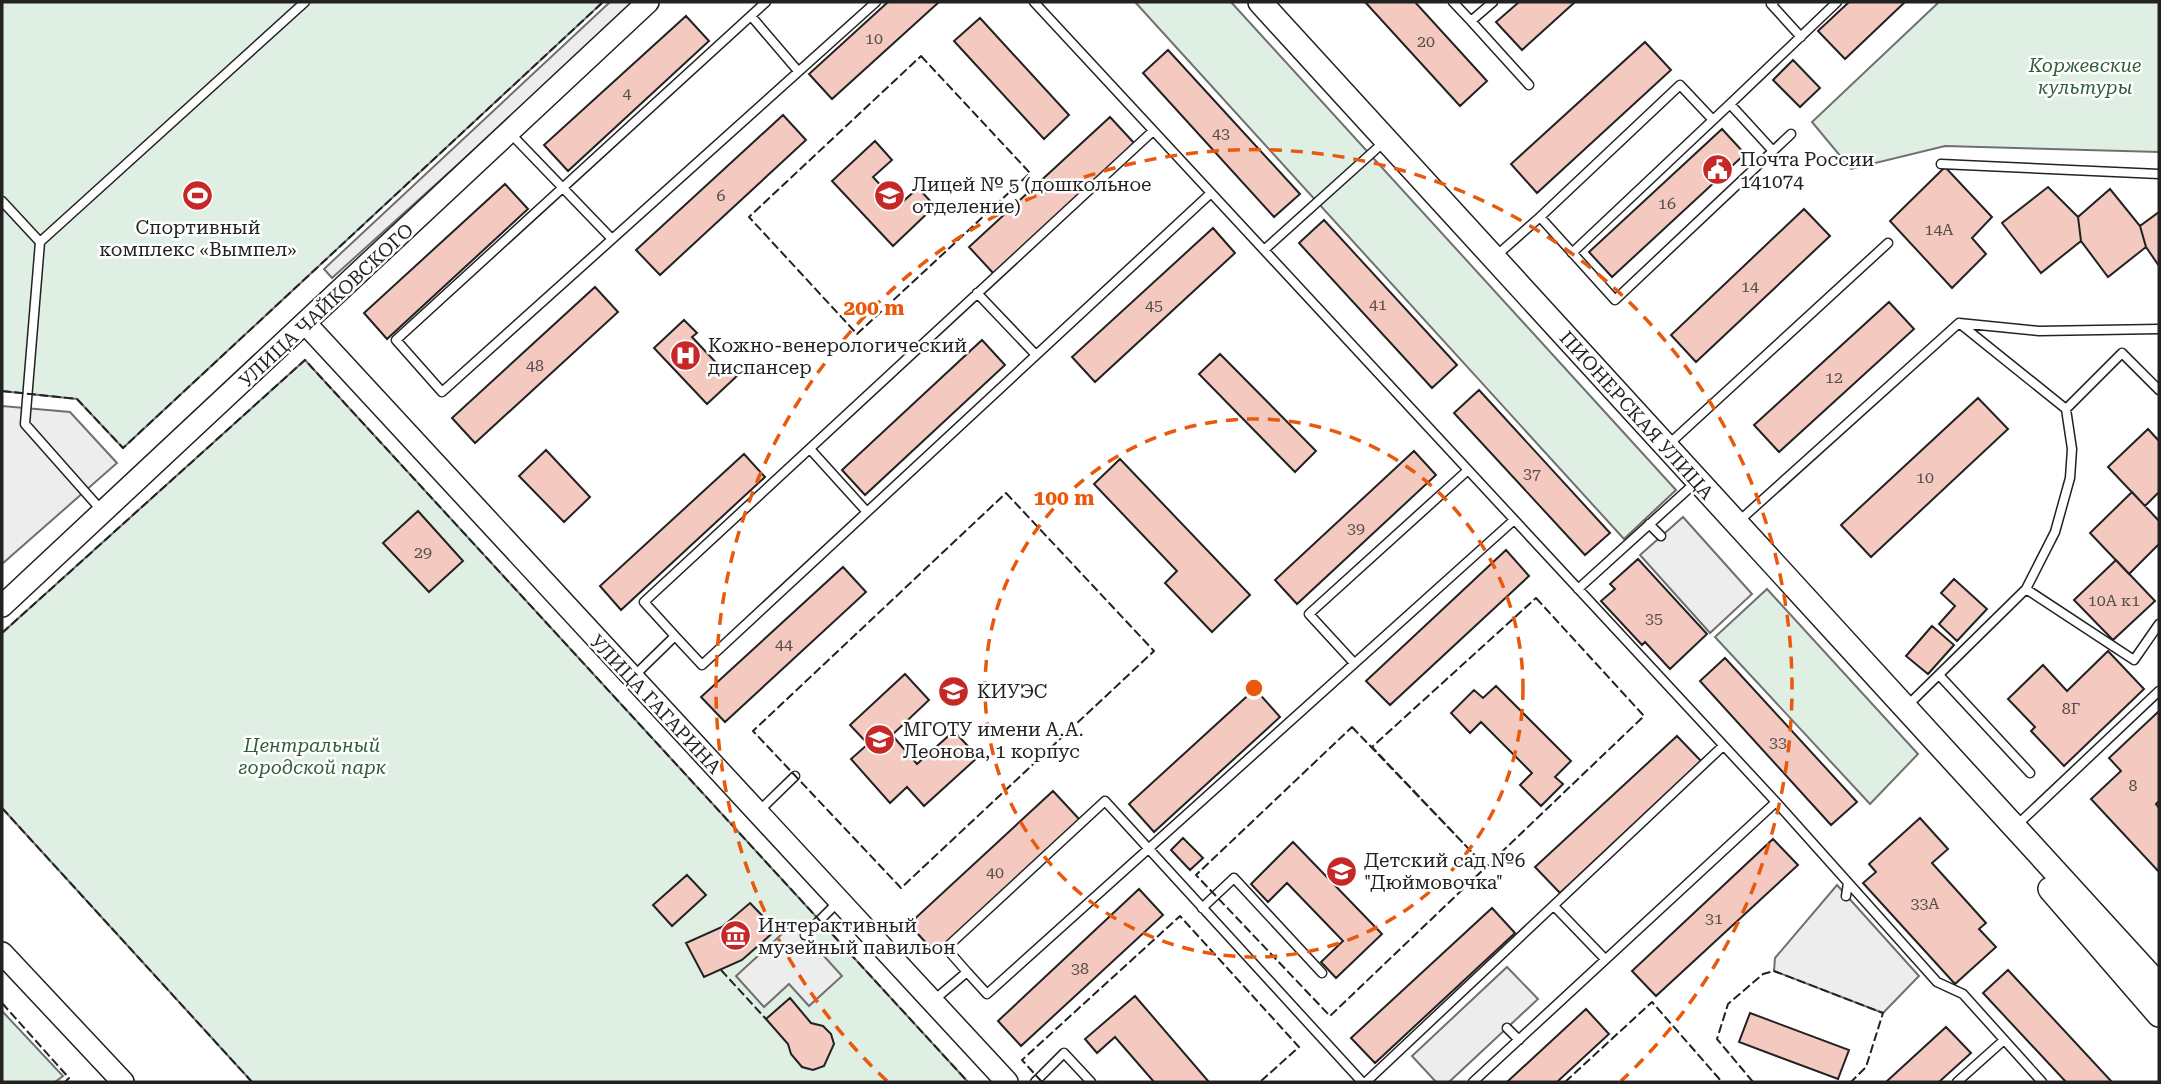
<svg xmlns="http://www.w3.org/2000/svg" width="2161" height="1084" font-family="'Roboto Serif',serif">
<rect width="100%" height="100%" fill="#fff"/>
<path fill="#e0efe3" stroke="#6f6f6f" stroke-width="2" d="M2 2H603L123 448 77 399 2 391Z
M1135 2H1231L1676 490 1624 539Z
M1939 2H2159V152L1945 146 1851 169 1812 122Z
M305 360 968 1082H252L2 808V633Z
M1767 589 1918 754 1870 804 1715 637Z
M2 1011 63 1076 55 1082H2Z"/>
<path fill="#ededed" stroke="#6f6f6f" stroke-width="2" d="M610 2H638L332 278 324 269Z
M2 406 70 412 117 463 2 564Z
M1683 517 1752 594 1710 633 1640 555Z
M1837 885 1919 976 1883 1013 1774 971 1775 958Z
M794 923 842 976 809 1006 789 984 764 1007 736 976Z
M1507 967 1538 999 1449 1082H1436L1412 1056Z"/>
<path fill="#f3c9c0" stroke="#222" stroke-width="2" d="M888 2H939L832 99 809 74Z
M1365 2H1415L1487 81 1460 106Z
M1519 2H1575L1522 50 1496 22Z
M1849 2H1905L1845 59 1818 31Z
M686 16 709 41 568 171 544 145Z
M980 18 1069 115 1044 139 954 41Z
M1645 42 1671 70 1537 193 1511 164Z
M1168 50 1300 194 1274 217 1143 73Z
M1793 60 1820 88 1800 107 1773 80Z
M783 115 806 140 660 275 636 250Z
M1110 117 1135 144 994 274 969 247Z
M1722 129 1745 154 1612 277 1589 252Z
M875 141 892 160 873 177 899 205 918 188 935 206 893 246 832 181Z
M1945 167 1992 217 1972 238 1986 254 1952 288 1890 221Z
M505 184 528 209 387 339 364 313Z
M2048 187 2078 217 2081 241 2041 273 2002 223Z
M2110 189 2140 226 2146 247 2108 277 2081 241 2078 217Z
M1804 209 1830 236 1696 362 1671 335Z
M2159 212V266L2146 247 2140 226Z
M1324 220 1457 365 1432 388 1299 243Z
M1213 228 1235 253 1095 382 1072 357Z
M595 287 618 312 475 443 452 418Z
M1889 302 1914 329 1779 452 1754 425Z
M684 320 697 333 692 337 721 368 725 363 737 376 707 404 654 348Z
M982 340 1005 365 865 495 842 470Z
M1220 354 1316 451 1295 472 1199 374Z
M1479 390 1610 533 1585 555 1454 413Z
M1978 398 2008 429 1871 557 1841 525Z
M2148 429 2159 441V492L2145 506 2108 467Z
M546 450 590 497 564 522 519 476Z
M1414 451 1436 475 1297 604 1275 580Z
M744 454 765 477 621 610 600 586Z
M1120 459 1250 595 1212 632 1165 583 1177 571 1094 484Z
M2132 492 2159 521V544L2129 574 2090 533Z
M418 511 463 561 429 592 383 543Z
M1506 550 1529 576 1390 705 1366 681Z
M1638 559 1707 634 1670 669 1645 642 1642 645 1601 601 1615 589 1610 584Z
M2116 560 2155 601 2113 640 2074 600Z
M843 567 866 592 725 722 701 697Z
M1954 579 1987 609 1957 641 1939 624 1955 606 1941 593Z
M1932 626 1954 645 1928 674 1906 656Z
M2108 651 2144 689 2064 766 2031 731 2035 727 2008 699 2043 665 2067 691Z
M1725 658 1857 802 1831 825 1700 681Z
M905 674 929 700 892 735 917 764 954 731 978 757 924 806 907 787 890 803 851 759 868 744 850 725Z
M1496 686 1571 761 1555 777 1563 784 1541 806 1520 785 1532 773 1481 722 1470 733 1451 713 1474 690 1483 698Z
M1255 689 1280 717 1154 832 1129 804Z
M2159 711V801L2156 804 2159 808V872L2091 799 2121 771 2109 758Z
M1677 736 1701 761 1560 893 1535 867Z
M1053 791 1080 820 936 954 909 924Z
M1920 818 1948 849 1932 863 1986 923 1979 929 1996 947 1955 984 1863 883 1876 872 1869 864Z
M1183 838 1203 858 1190 870 1171 850Z
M1773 839 1798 865 1656 996 1632 971Z
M1293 842 1382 934 1336 978 1321 962 1343 941 1287 883 1268 902 1251 884Z
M687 875 706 895 672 926 653 905Z
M1139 889 1163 915 1021 1046 998 1021Z
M750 903 776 930 742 960 704 977 686 943 722 927Z
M1492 908 1515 933 1375 1063 1351 1038Z
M2008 970 2112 1082H2066L1983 993Z
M1135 996 1209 1082H1154L1115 1037 1097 1053 1085 1039Z
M790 998 811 1023 823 1026 831 1034 834 1044 824 1066 813 1070 802 1067 791 1054 788 1044 766 1019Z
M1586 1009 1609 1034 1557 1082H1507Z
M1750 1013 1849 1050 1838 1079 1739 1042Z
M1946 1027 1971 1053 1939 1082H1886Z"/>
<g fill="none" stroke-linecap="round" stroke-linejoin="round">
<defs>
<path id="service" d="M766 2 396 340 442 392 876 2
M1034 2 1776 802 1937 982 1963 994 2042 1082
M1453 2 1471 21 1493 2
M1774 2 1771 4 1801 37
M751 16 798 71
M1471 21 1529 85
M1730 104 1837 2
M510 133 612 239
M1941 164 2159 174
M2 201 40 242
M1540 217 1680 85 1713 120 1730 104 1773 151
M1264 250 1384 142
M1572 253 1713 120
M1496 256 1540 217 1615 300 1791 134
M977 293 1036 355
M1959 323 2066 409
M1669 444 1888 243
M810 449 867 512
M102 511 25 424 40 242 305 2
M1738 522 1959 323 2039 331 2159 329
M1649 524 1661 536
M1578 589 1695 483
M2026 589 2134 660 2159 624
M675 636 644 602 1153 131
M1354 663 1309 614 1468 470
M1939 675 2030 773
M634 676 675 636 702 665 1211 193
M1908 705 2026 589 2055 532 2070 478 2072 449 2066 409 2122 353 2159 390
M759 811 795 776
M2016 826 2159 691
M1846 896 1848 883
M1554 906 1605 959
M1202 908 1234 878 1322 973
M805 935 839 901
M967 972 946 948 1105 801 1362 1082
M934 1000 967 972 987 994 1514 520
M1507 1028 1519 1040
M1035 1082 1064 1053 1091 1082
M1366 1082 1723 746
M1473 1082 1776 802
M1957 1082 2004 1040"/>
<path id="tertiary" d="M306 324 1007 1082
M2 606 648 2
M2 953 123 1082"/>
<path id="secondary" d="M1260 2 2159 985
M2050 889 2159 1015"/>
</defs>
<use href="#service" stroke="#222" stroke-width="11"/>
<use href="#tertiary" stroke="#222" stroke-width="24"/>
<use href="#secondary" stroke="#222" stroke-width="26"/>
<use href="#service" stroke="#fff" stroke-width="8"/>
<use href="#tertiary" stroke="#fff" stroke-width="21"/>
<use href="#secondary" stroke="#fff" stroke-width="23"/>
<path stroke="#222" stroke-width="2" stroke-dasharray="9 3.5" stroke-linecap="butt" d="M921 56 1030 173 857 334 749 217Z
M2 391 77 399 123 448 603 2
M1006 493 1154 651 901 888 753 731Z
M1536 598 1644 716 1486 867 1372 747Z
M2 633 305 360 968 1082
M1352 727 1486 867 1330 1016 1196 875Z
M2 808 252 1082
M721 970 766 1019
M2 1003 69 1078 65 1082
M1042 1082 1022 1060 1180 916 1299 1047 1260 1082
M1565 1082 1652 1002 1722 1082
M1753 1082 1717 1039 1728 1004 1763 974 1774 971 1883 1013 1866 1067 1851 1082"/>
</g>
<g fill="none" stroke="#e8590c" stroke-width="3.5" stroke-dasharray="12 9">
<circle cx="1254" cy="688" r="269"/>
<path d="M887 1081A538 538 0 1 1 1621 1081"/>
</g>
<defs>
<symbol id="civic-disc" viewBox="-11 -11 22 22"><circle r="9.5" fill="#c62828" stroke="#fff"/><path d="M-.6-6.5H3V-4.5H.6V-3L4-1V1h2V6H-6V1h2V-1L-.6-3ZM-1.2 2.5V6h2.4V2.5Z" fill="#fff"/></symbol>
<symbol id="school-disc" viewBox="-11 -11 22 22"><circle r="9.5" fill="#c62828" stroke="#fff"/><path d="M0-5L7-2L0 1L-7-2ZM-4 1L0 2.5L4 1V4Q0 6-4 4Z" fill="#fff"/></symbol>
<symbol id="stadium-disc" viewBox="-11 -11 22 22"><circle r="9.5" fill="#c62828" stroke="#fff"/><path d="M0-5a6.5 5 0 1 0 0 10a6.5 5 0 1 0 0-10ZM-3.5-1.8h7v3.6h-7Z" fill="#fff"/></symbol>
<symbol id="hospital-disc" viewBox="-11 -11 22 22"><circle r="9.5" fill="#c62828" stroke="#fff"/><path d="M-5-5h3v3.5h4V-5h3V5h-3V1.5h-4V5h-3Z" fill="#fff"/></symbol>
<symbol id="university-disc" viewBox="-11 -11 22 22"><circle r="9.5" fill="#c62828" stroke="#fff"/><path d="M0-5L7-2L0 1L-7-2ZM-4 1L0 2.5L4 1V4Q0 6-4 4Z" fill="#fff"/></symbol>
<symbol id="museum-disc" viewBox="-11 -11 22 22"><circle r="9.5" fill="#c62828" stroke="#fff"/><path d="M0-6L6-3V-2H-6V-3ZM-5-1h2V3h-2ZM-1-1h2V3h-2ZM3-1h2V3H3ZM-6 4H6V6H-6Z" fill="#fff"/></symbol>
</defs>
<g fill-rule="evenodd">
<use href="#civic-disc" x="1700" y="152" width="35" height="35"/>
<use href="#school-disc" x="872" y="178" width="35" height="35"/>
<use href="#stadium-disc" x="180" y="178" width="35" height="35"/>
<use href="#hospital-disc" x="668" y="338" width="35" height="35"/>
<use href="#university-disc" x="936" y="674" width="35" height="35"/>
<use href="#university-disc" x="862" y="722" width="35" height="35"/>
<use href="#school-disc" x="1324" y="854" width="35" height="35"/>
<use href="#museum-disc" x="718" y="918" width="35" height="35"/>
</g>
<g text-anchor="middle" stroke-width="5" stroke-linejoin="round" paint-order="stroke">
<g font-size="16" fill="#564c4a">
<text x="874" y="44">10</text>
<text x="1426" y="47">20</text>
<text x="627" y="99">4</text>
<text x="1221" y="139">43</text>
<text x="721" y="201">6</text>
<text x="1667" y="209">16</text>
<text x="1939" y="235">14А</text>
<text x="1750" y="292">14</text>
<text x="1378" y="310">41</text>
<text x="1154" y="311">45</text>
<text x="535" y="371">48</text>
<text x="1834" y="383">12</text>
<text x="1532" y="479">37</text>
<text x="1925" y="483">10</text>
<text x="1356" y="534">39</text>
<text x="423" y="558">29</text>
<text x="2114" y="606">10А к1</text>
<text x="1654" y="624">35</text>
<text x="784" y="650">44</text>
<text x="2071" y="714">8Г</text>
<text x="1778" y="748">33</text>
<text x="2133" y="791">8</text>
<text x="995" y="878">40</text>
<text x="1925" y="909">33А</text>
<text x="1714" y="924">31</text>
<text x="1080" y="974">38</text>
</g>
<g font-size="19" font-style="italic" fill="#2f5e38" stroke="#fff">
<text x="2085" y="72">Коржевские<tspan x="2085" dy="22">культуры</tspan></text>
<text x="312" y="752">Центральный<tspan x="312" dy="22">городской парк</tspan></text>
</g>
<g font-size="19" fill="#222" stroke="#fff" text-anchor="start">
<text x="1740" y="166">Почта России<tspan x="1740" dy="22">141074</tspan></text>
<text x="912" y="191">Лицей № 5 (дошкольное<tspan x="912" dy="22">отделение)</tspan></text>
<text x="198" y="234" text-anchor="middle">Спортивный<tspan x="198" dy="22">комплекс «Вымпел»</tspan></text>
<text x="708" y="352">Кожно-венерологический<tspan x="708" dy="22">диспансер</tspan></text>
<text x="977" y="698">КИУЭС</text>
<text x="903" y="736">МГОТУ имени А.А.<tspan x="903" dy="22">Леонова, 1 корпус</tspan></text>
<text x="1364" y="867">Детский сад №6<tspan x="1364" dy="22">"Дюймовочка"</tspan></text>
<text x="758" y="932">Интерактивный<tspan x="758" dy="22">музейный павильон</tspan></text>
</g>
<g font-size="19" fill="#222" stroke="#fff">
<text transform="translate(326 305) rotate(-43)" y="7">УЛИЦА ЧАЙКОВСКОГО</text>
<text transform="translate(1637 415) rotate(48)" y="7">ПИОНЕРСКАЯ УЛИЦА</text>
<text transform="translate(656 704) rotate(47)" y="7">УЛИЦА ГАГАРИНА</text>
</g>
</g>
<circle cx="1254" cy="688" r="10" fill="#e8590c" stroke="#fff" stroke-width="3.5"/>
<g font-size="21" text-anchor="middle" font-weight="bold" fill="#e8590c" stroke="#fff" stroke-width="5" stroke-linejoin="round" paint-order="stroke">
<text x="874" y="315">200 m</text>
<text x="1064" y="505">100 m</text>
</g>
<rect width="2161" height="1084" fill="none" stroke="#222222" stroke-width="7"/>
</svg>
